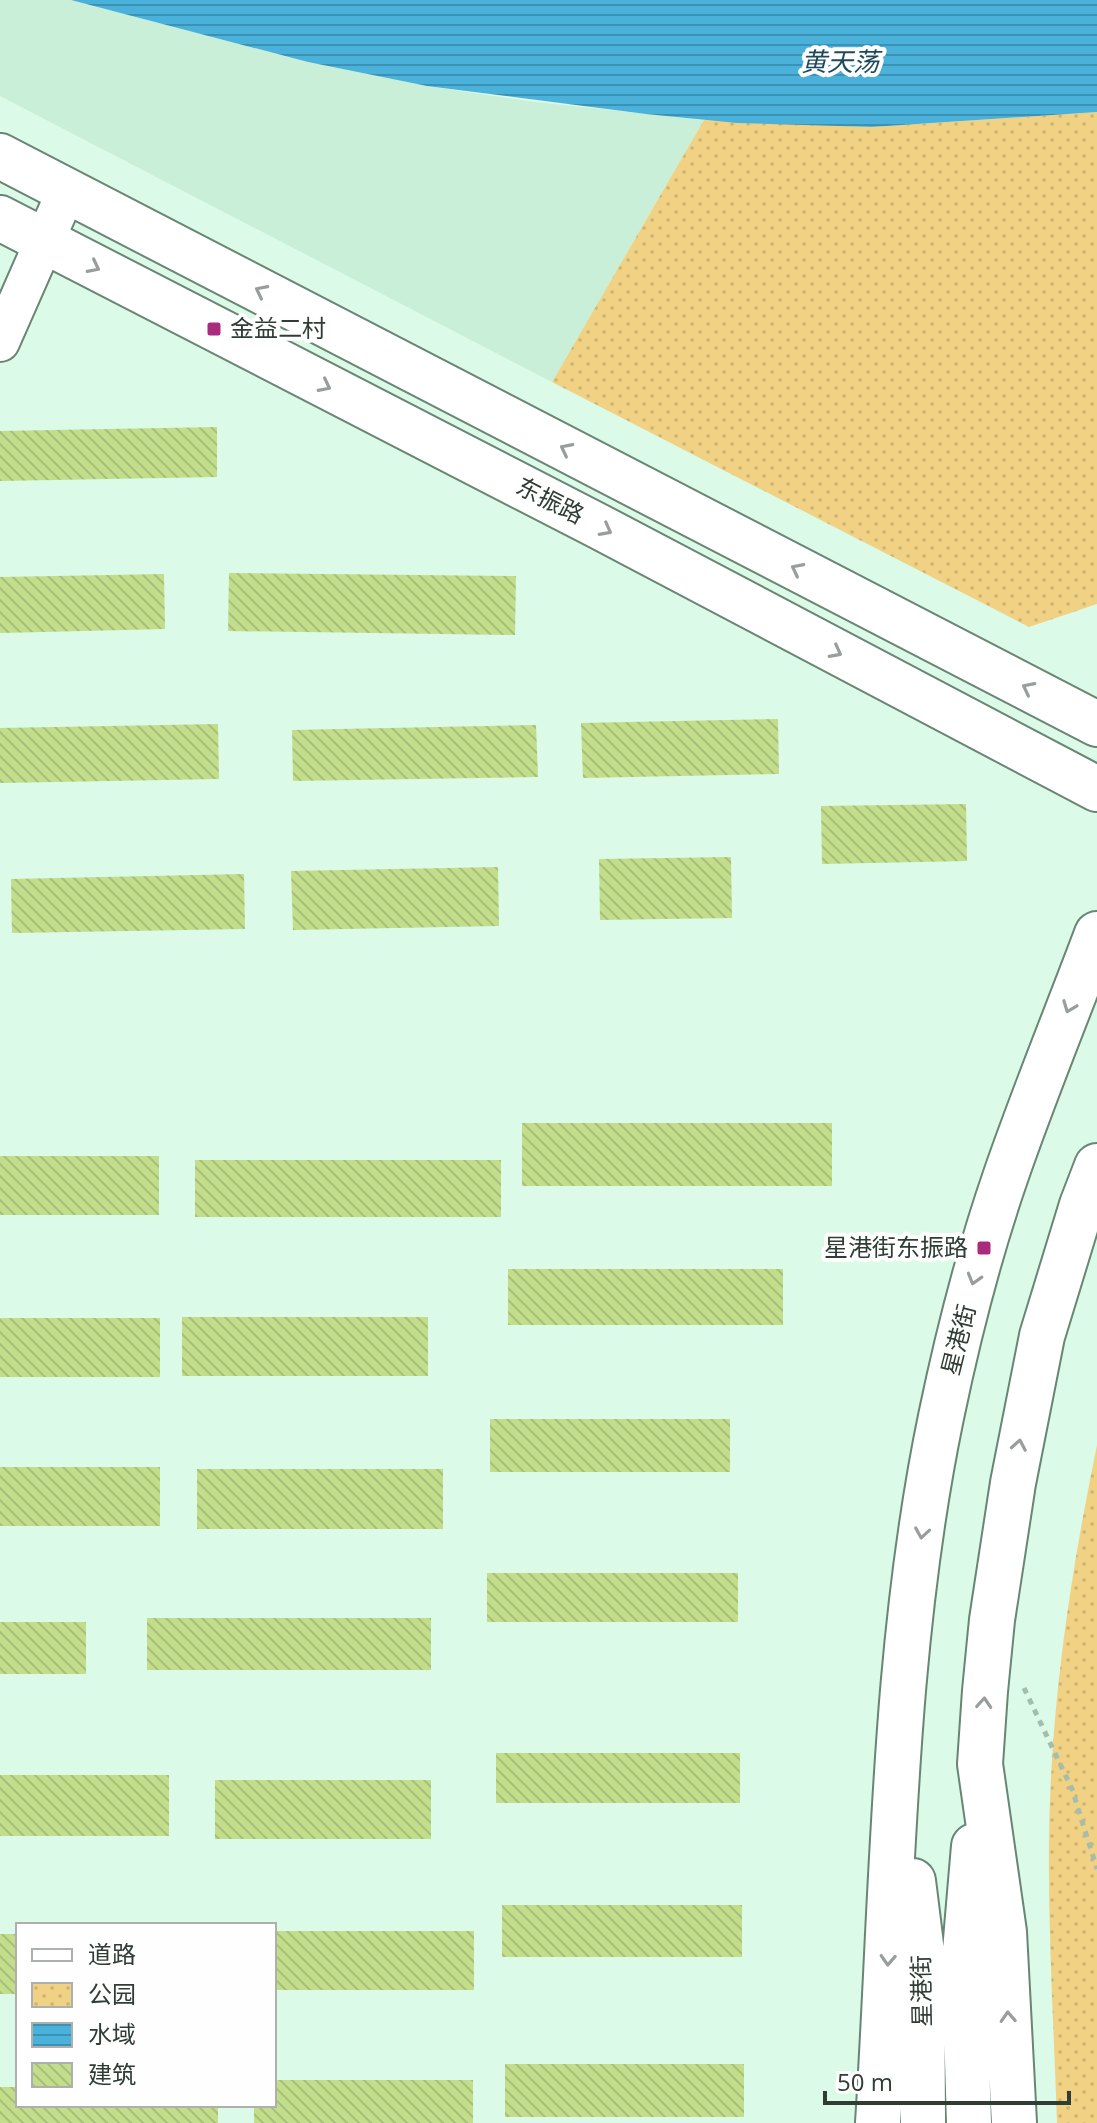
<svg xmlns="http://www.w3.org/2000/svg" width="1097" height="2123" font-family="'Open Sans','Noto Sans SC',sans-serif">
<defs>
<pattern id="park-dots" width="8" height="8" patternUnits="userSpaceOnUse" patternTransform="scale(2)"><rect width="8" height="8" fill="#f1d284"/><path d="M2 2h.1M6 6h.1" fill="none" stroke="#cfb573" stroke-width="1.8" stroke-linecap="round"/></pattern>
<pattern id="water-rules" width="6" height="5" patternUnits="userSpaceOnUse" patternTransform="scale(2)"><rect width="6" height="5" fill="#49b1da"/><path d="M0 2.5h6" fill="none" stroke="#3d91b2"/></pattern>
<pattern id="building-back-hatch" width="6" height="6" patternUnits="userSpaceOnUse" patternTransform="scale(2)"><rect width="6" height="6" fill="#c3de8b"/><path d="M-1 5l2 2M0 0l6 6M5-1l2 2" fill="none" stroke="#a8bf79"/></pattern>
</defs>
<rect width="100%" height="100%" fill="#dbfae7"/>
<path fill="#caefd8" d="M0 0H71L308 62 427 86 528 101 704 120 552 382 0 96Z"/>
<path fill="url(#park-dots)" d="M1097 112V604L1029 627 552 382 704 120 872 127Z
M1097 1445V2123H1057C1054 2030 1048 1936 1049 1843 1050 1709 1070 1576 1097 1445Z"/>
<path fill="url(#water-rules)" d="M71 0H1097V112L872 127 737 123 646 114 427 86 308 62Z"/>
<path fill="url(#building-back-hatch)" d="M217 427V477L0 481V431Z
M229 573 516 576 515 635 228 631Z
M164 574 165 629 0 633V577Z
M778 719 779 774 583 778 581 723Z
M218 724 219 779 0 783V728Z
M536 725 538 777 293 781 292 730Z
M966 804 967 861 822 864 821 806Z
M731 857 732 918 600 920 599 859Z
M498 867 499 926 293 930 291 871Z
M244 874 245 929 12 933 11 879Z
M522 1123H832V1186H522Z
M0 1156H159V1215H0Z
M195 1160H501V1217H195Z
M508 1269H783V1325H508Z
M182 1317H428V1376H182Z
M0 1318H160V1377H0Z
M490 1419H730V1472H490Z
M0 1467H160V1526H0Z
M197 1469H443V1529H197Z
M487 1573H738V1622H487Z
M147 1618H431V1670H147Z
M0 1622H86V1674H0Z
M496 1753H740V1803H496Z
M0 1775H169V1836H0Z
M215 1780H431V1839H215Z
M502 1905H742V1957H502Z
M274 1931H474V1990H274Z
M0 1934H18V1994H0Z
M505 2064H744V2117H505Z
M274 2080H473V2123H254V2105H274Z
M0 2087H18V2105H218V2123H0Z"/>
<g fill="none" stroke-linecap="round" stroke-linejoin="round">
<defs>
<path id="street" d="M0 342 67 190"/>
<path id="secondary" d="M0 156 1097 724
M0 218 598 526 1097 789"/>
<path id="primary" d="M913 1881 922 1953 923 2123
M878 2123C893 1888 893 1648 941 1417 958 1335 979 1253 1006 1175 1034 1094 1067 1014 1097 934
M969 2123 964 1963 974 1846
M1014 2123 1004 1932 980 1764 985 1691 992 1620 1013 1483 1042 1336 1082 1205 1097 1166"/>
</defs>
<use href="#street" stroke="#698574" stroke-width="42"/>
<use href="#secondary" stroke="#698574" stroke-width="48"/>
<use href="#primary" stroke="#698574" stroke-width="48"/>
<path stroke="#a4bdae" stroke-width="5" stroke-dasharray="6 6" stroke-linecap="butt" d="M1024 1688 1072 1789 1097 1869"/>
<use href="#street" stroke="#fff" stroke-width="38"/>
<use href="#secondary" stroke="#fff" stroke-width="44"/>
<use href="#primary" stroke="#fff" stroke-width="44"/>
</g>
<defs><path id="oneway-chevron" d="M-2-3.5L2.5 0L-2 3.5" fill="none" stroke-width="1.6" stroke-linecap="round" stroke-linejoin="round" transform="scale(2)"/></defs>
<g stroke="#989e9a">
<use href="#oneway-chevron" transform="translate(94 267) rotate(27)"/>
<use href="#oneway-chevron" transform="translate(261 291) rotate(-153)"/>
<use href="#oneway-chevron" transform="translate(325 386) rotate(27)"/>
<use href="#oneway-chevron" transform="translate(566 449) rotate(-153)"/>
<use href="#oneway-chevron" transform="translate(606 530) rotate(28)"/>
<use href="#oneway-chevron" transform="translate(797 569) rotate(-153)"/>
<use href="#oneway-chevron" transform="translate(836 652) rotate(28)"/>
<use href="#oneway-chevron" transform="translate(1028 688) rotate(-153)"/>
<use href="#oneway-chevron" transform="translate(1069 1007) rotate(111)"/>
<use href="#oneway-chevron" transform="translate(974 1279) rotate(106)"/>
<use href="#oneway-chevron" transform="translate(1019 1445) rotate(-80)"/>
<use href="#oneway-chevron" transform="translate(922 1533) rotate(99)"/>
<use href="#oneway-chevron" transform="translate(984 1703) rotate(-86)"/>
<use href="#oneway-chevron" transform="translate(888 1960) rotate(93)"/>
<use href="#oneway-chevron" transform="translate(1008 2017) rotate(-93)"/>
</g>
<g fill="#a82b7e" stroke="#fefefe" stroke-width="3">
<rect x="206" y="321" width="16" height="16" rx="4"/>
<rect x="976" y="1240" width="16" height="16" rx="4"/>
</g>
<g text-anchor="middle" stroke-width="8" stroke-linejoin="round" paint-order="stroke">
<g font-size="24" fill="#303d35" stroke="#fefefe" text-anchor="start">
<text x="230" y="337">金益二村</text>
<text x="968" y="1256" text-anchor="end">星港街东振路</text>
</g>
<g font-size="24" fill="#303d35" stroke="#fefefe">
<text transform="translate(550 501) rotate(27)" y="8">东振路</text>
<text transform="translate(959 1340) rotate(-76)" y="8">星港街</text>
<text transform="translate(922 1991) rotate(-91)" y="8">星港街</text>
</g>
<g font-size="26" font-style="italic" fill="#1d4a5b" stroke="#fefefe">
<text x="840" y="71">黄天荡</text>
</g>
</g>
<rect x="16" y="1923" width="260" height="184" fill="#fefefe" stroke="#acb1ae" stroke-width="2"/>
<rect x="32" y="1949" width="40" height="12" fill="#ffffff" stroke="#acb1ae" stroke-width="2"/>
<text x="88" y="1963" font-size="24" fill="#303d35">道路</text>
<rect x="32" y="1983" width="40" height="24" fill="url(#park-dots)" stroke="#acb1ae" stroke-width="2"/>
<text x="88" y="2003" font-size="24" fill="#303d35">公园</text>
<rect x="32" y="2023" width="40" height="24" fill="url(#water-rules)" stroke="#acb1ae" stroke-width="2"/>
<text x="88" y="2043" font-size="24" fill="#303d35">水域</text>
<rect x="32" y="2063" width="40" height="24" fill="url(#building-back-hatch)" stroke="#acb1ae" stroke-width="2"/>
<text x="88" y="2083" font-size="24" fill="#303d35">建筑</text>
<path d="M825 2091v12h244v-12" fill="none" stroke="#303d35" stroke-width="4"/>
<text x="837" y="2091" font-size="24" fill="#303d35" stroke="#fefefe" stroke-width="6" paint-order="stroke">50 m</text>
</svg>
